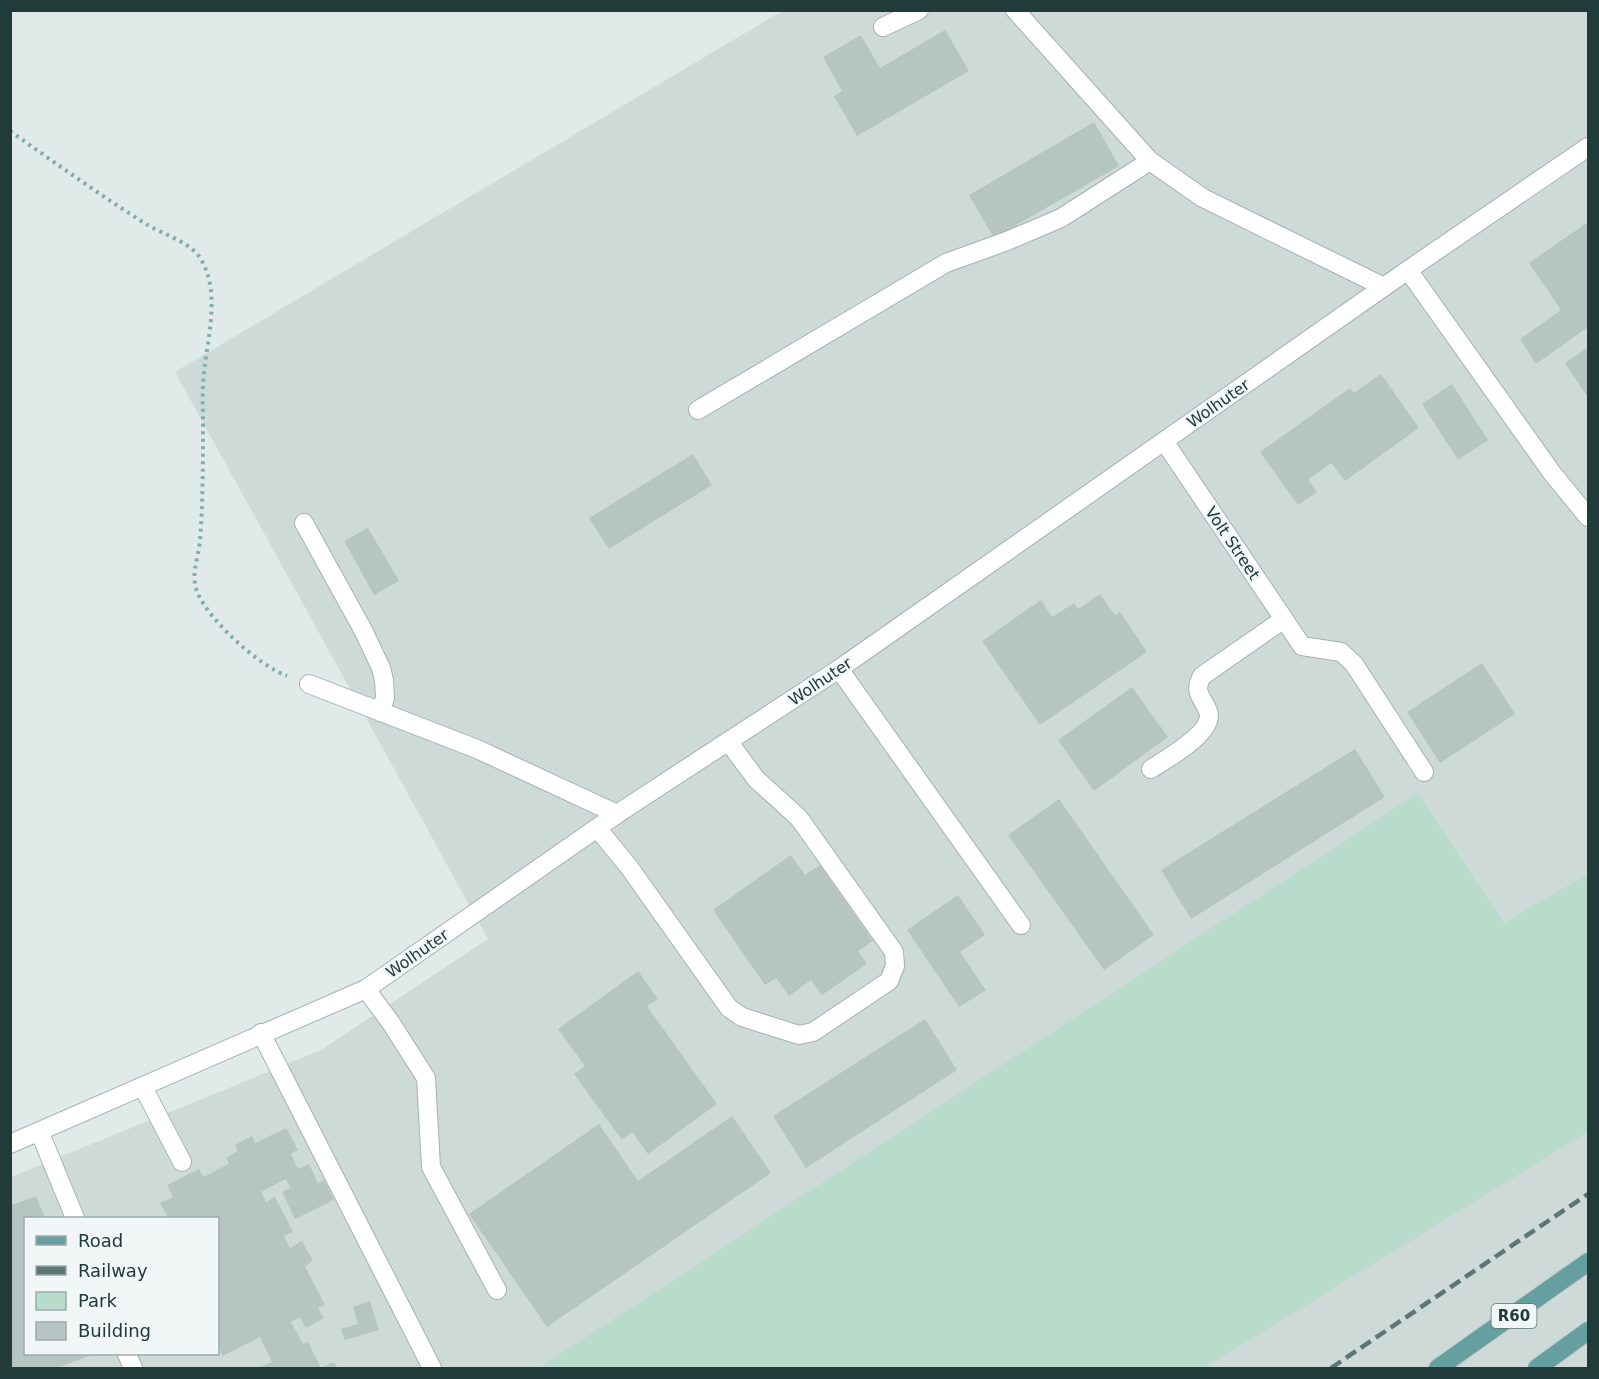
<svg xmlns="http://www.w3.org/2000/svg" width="1599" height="1379" font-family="'DejaVu Sans',sans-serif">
<rect width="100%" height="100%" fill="#e0ebe9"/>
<path fill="#cedad8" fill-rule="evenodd" d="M782 11H1588V1368H11V1177L321 1050 488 939 175 372ZM26 1218H218V1354H26Z"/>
<path fill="#b9dbcb" d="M1418 793 1504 923 1588 874V1132L1204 1368H539Z"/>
<path fill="#b6c5c2" d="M945 30 969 71 857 136 834 96 842 91 823 57 861 35 880 68Z
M1094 122 1119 166 994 238 969 195Z
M1588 222V327L1536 364 1520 339 1561 310 1529 263Z
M1588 347V398L1565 363Z
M1381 374 1419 428 1345 481 1331 463 1308 480 1317 492 1298 505 1260 452 1350 388 1354 393Z
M1452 384 1488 440 1458 460 1422 404Z
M693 454 712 485 609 549 589 518Z
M368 528 399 581 374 595 344 541Z
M1100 594 1115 615 1120 612 1147 652 1040 725 982 641 1041 600 1052 617 1074 603 1078 609Z
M1482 663 1515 714 1440 763 1407 712Z
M1132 687 1168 737 1094 791 1058 740Z
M1355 749 1385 797 1191 919 1161 870Z
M1059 799 1154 935 1104 970 1008 835Z
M791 855 805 875 820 865 873 941 858 951 867 964 822 995 811 980 789 996 776 978 765 985 713 910Z
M958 895 985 935 960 952 986 990 959 1007 907 930Z
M638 971 658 999 647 1006 717 1104 648 1154 632 1132 622 1140 574 1074 585 1066 558 1029Z
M925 1019 957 1070 806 1168 773 1116Z
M732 1116 771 1173 547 1327 469 1214 599 1124 638 1181Z
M286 1128 298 1150 291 1154 298 1169 309 1164 318 1183 324 1180 334 1200 295 1219 282 1192 290 1188 286 1179 261 1192 266 1202 275 1197 293 1232 284 1236 290 1248 302 1241 313 1261 305 1266 325 1305 318 1308 324 1318 306 1328 300 1317 291 1322 303 1344 308 1342 321 1368 334 1362 337 1368H258L272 1362 260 1337 223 1356 218 1346V1218H168L160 1203 173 1197 167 1185 199 1169 203 1177 229 1164 226 1158 238 1151 235 1145 252 1136 255 1143Z
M36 1196 45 1218H26V1354H95L57 1368H10V1206Z
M370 1301 379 1330 345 1340 341 1329 358 1324 353 1307Z"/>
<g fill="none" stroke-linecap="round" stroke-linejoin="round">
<defs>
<path id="minor" d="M1015 10 1150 161 1203 198 1384 287
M883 27 919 10
M1408 270 1552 473 1588 517
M698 410 946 263 1007 241 1061 218 1150 161
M1164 441 1302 646 1341 652 1354 664 1424 772
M304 523 363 630 381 668 384 680 385 698 380 712
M839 669 1021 925
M309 684 477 749 617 814
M1151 769C1166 759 1216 732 1208 711 1202 696 1193 693 1202 676L1284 619
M597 828 629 867 729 1008 742 1017 799 1035 813 1032 889 981 895 966 894 952 799 818 756 779 728 741
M366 989 391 1023 426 1078 431 1167 497 1290
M261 1033 432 1368
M143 1087 182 1162
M40 1133 75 1218
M10 1144 366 989 617 814 839 669 1408 270 1588 147
M127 1354 133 1368"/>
<path id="major" d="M1438 1368 1588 1262
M1537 1368 1588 1331"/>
</defs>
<use href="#minor" stroke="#a3b2b1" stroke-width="20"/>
<use href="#major" stroke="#c1c8c8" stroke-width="20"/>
<path stroke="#81adab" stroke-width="4" stroke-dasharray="3 4.5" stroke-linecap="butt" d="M10 131C55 163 100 195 146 224 164 235 192 242 202 261 220 294 208 336 204 372 202 389 203 406 203 422 203 462 203 501 200 541 198 560 190 575 198 594 211 622 258 665 287 676"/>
<use href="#minor" stroke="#fff" stroke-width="18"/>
<use href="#major" stroke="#669f9f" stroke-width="18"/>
<path stroke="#5c7676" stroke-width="4.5" stroke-dasharray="12 6" stroke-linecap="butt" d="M1331 1368 1588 1194"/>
</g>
<g text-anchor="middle" stroke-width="5" stroke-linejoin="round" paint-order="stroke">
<rect fill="#f0f7f6" stroke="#5f7372" stroke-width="1.5" x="1491.5" y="1304" width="45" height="24" rx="4.5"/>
<g font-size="15" font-weight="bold" fill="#213a3a">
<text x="1514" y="1321">R60</text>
</g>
<g font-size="16" fill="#213a3a" stroke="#f0f7f6">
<text transform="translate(1218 403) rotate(-35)" y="6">Wolhuter</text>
<text transform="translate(1233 543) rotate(56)" y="6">Volt Street</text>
<text transform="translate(820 681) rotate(-34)" y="6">Wolhuter</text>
<text transform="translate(417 953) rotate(-35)" y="6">Wolhuter</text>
</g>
</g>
<rect width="1599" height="1379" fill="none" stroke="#213a3a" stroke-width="24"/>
<rect x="24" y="1217" width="195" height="138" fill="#f0f7f6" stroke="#9dabab" stroke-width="1.5"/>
<rect x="36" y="1236" width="30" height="9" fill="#669f9f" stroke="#9dabab" stroke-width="1.5"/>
<text x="78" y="1247" font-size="18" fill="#213a3a">Road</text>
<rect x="36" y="1266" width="30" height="9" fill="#5c7676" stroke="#9dabab" stroke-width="1.5"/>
<text x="78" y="1277" font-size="18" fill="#213a3a">Railway</text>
<rect x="36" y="1292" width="30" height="18" fill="#b9dbcb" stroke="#9dabab" stroke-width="1.5"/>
<text x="78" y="1307" font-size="18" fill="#213a3a">Park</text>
<rect x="36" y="1322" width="30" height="18" fill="#b6c5c2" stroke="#9dabab" stroke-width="1.5"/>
<text x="78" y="1337" font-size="18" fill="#213a3a">Building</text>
</svg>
